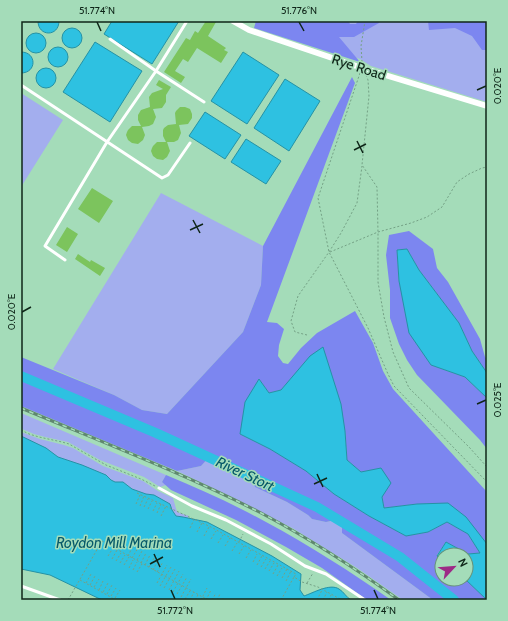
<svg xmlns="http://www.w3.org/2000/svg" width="508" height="621" font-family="Cabin,sans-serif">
<rect width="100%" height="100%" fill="#a4dcb9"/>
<path fill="#a3aeee" d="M260 21H487V102L371 66 360 59 259 24Z
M21 93 63 120 21 187Z
M161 193 263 246 261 285 243 332 167 414 142 410 114 395 53 369Z
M21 413 166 475 162 482 166 485 160 487 144 477 100 460 68 442 45 437 34 434 22 429 21 428Z
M21 432 40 439 64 445 73 448 103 466 143 481 158 491 173 498 177 512 189 516 188 518 176 516 172 510 170 504 154 495 146 494 132 489 123 482H115L111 480 106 475 58 457 46 448 21 436Z
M211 455 247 474 251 479 255 487 287 502 308 515 312 519 326 522 335 520 342 523V533L433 600H403L357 568 294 529 234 498 177 471 201 466Z"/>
<path fill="#7c86f0" d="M256 21H348L350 24H356L358 21H380L379 23 354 37H339L360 62 254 28Z
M428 21H487V50H482L472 36 455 28 429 30Z
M352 77 355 83 267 322 277 323 284 329 279 345 278 356 283 363 288 364 301 348 317 333 355 311 373 343 383 371 393 389 487 492V544L417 504 384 508 382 497 361 472 347 460 345 431 292 378 281 390 269 393 259 379 240 434 270 449 306 471 334 494 369 516 406 536 428 532 447 522 468 534 480 553 468 554 446 542 437 555 442 560V579H465L487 600H433L342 533V523L335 520 326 522 312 519 308 515 287 502 255 487 251 479 247 474 211 455 201 466 177 471 21 406V357L114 395 142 410 167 414 243 332 261 285 263 246Z
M409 231 433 249 437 268 448 282 480 339 485 357 487 359V373L472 351 459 323 419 270 407 249 397 250 399 281 431 365 465 377 487 398V449L480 440 417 375 407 360 399 344 390 318V290L386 255 389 235Z
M166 475C200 489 233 504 266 522 309 545 351 572 391 600H367L322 568 286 547 236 520 171 490 162 482Z"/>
<path fill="#2ec1e1" stroke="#2592a5" d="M38 21H59C59 37 38 37 38 21Z
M112 21H179L152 64 104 34Z
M62 38a10 10 0 1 1 20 0a10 10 0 1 1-20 0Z
M26 43a10 10 0 1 1 20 0a10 10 0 1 1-20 0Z
M95 42 142 71 110 122 63 92Z
M48 57a10 10 0 1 1 20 0a10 10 0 1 1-20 0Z
M21 52C37 52 37 73 21 73Z
M243 52 279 75 247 124 211 101Z
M36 78a10 10 0 1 1 20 0a10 10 0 1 1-20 0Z
M285 79 320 101 289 151 254 128Z
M205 112 241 135 225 159 189 136Z
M246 139 281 161 266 184 231 162Z
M407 249 419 270 459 323 472 351 487 373V398L465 377 431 365 409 333 399 281 397 250Z
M323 347 341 404 345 431 347 460 361 472 381 468 391 483 382 497 384 508 417 504 448 503 466 517 487 544V600L465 579H466V555H442V560L437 556 446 542 468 554 480 553 468 534 447 522 428 532 406 536 369 516 334 494 306 471 270 449 240 434 245 402 259 379 269 393 281 390 310 356Z
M21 436 46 448 58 457 82 465 106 475 111 480 115 482H123L132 489 146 494 154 495 170 504 172 510 176 516 183 517 207 522 272 556 301 574 300 590 304 596C313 593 330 583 339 589 344 592 346 597 351 600H102L50 575 21 569Z"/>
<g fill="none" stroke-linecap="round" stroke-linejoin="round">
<path stroke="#2ec1e1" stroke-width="10" d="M21 376 156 433 317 507 400 557 454 600"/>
</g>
<path fill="#7cc45d" d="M206 21H214L216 22 208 36 226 48 224 50 228 52 221 63 197 48 188 62 183 59 175 71 185 77 181 83 164 72 186 38 190 40 195 31 198 33Z
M159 80 171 87 166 95V102L162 108 153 109 156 117 153 124 149 126 142 127 145 135 143 140 138 144 132 143 128 140 126 135 127 132 128 130 132 126H141L138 120V115L141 110 150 107 149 97 152 93 163 89 156 85Z
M180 107H185L190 109 192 114V118L188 124 179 125 181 133 178 140 174 142H167L170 151 167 157 163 160 157 159 153 156 151 151 152 148 153 146 157 142H166L163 136V130L164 128 168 125 176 124 175 113 176 111Z
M92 188 113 201 99 223 78 209Z
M67 227 78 234 67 252 56 245Z
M78 254 90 262 91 260 105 268 100 276 75 259Z"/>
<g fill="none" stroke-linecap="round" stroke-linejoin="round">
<path stroke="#74a185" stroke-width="1" stroke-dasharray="2 2" stroke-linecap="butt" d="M362 62 361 46 365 21
M360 73 318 198 329 252 368 328 388 374 394 386 487 482
M366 75 368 80 369 96 362 165 377 187 378 232V282L384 317 393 352 409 388 469 447 487 467
M330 252 378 232 411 223 427 217 442 207 457 182 469 174 482 168 487 167
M307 335 295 332 291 321 298 296 329 252 341 233 357 203 362 166
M21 430 29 434 39 437 62 442 69 444 106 465 141 479 155 486
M137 493 211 527 296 574 294 577
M136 504 140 495
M140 506 144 496
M144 507 148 499
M148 509 152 501
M153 511 157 503
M157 513 161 504
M161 516 166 506
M190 528 194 520
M197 532 202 523
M204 536 209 527
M211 539 216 531
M239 542 243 534
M218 543 223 535
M225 546 230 538
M232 551 237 543
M239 554 244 546
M108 556 113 548
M128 556 133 546
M132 558 138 548
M246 558 251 550
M112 559 117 550
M137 560 142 551
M116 561 121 553
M253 562 257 554
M120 563 125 555
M141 563 146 553
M124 565 129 557
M145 565 150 555
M257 565 262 556
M149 567 154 558
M261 567 266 559
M129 568 133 560
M265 569 270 561
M133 570 137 562
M153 570 158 560
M269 571 274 563
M137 572 142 564
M157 572 163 562
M273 574 278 565
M277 576 282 568
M282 578 287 569
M80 580 116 600
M286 581 291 571
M86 583 91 574
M157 583 167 565
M307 583 313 573
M90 585 95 576
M160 586 171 567
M94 587 99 579
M164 588 175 569
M99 590 103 581
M169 590 179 571
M103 592 108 583
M173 592 183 574
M107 594 112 585
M177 594 187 577
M111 596 116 588
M181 597 191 579
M115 598 120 590
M185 599 190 591
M68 600 102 541 208 600
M190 600 194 592
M195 600 198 595
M201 600 207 588
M206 600 211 590
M212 600 216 593
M217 600 220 594
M222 600 224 597
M227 600 228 599
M281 600 294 577 302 582 318 587 342 600
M317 600 322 590
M323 600 327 592
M329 600 331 595"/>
<path stroke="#fff" stroke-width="3" d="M110 39 156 71 204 102
M21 85 162 178 168 175 190 143
M65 260 45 246 107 142 156 71 187 21
M159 488 192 506 226 520 271 544 305 566 326 574 365 600
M21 586 60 600"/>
<path stroke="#fff" stroke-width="6" d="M233 21 249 30 362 68 487 106"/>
<defs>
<path id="rail" d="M21 408C102 442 185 474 263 514 310 539 355 568 399 600"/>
</defs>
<use href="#rail" stroke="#5f886f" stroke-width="3"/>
<use href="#rail" stroke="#a4dcb9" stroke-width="1.5" stroke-dasharray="4.5" stroke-linecap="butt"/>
</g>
<path fill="none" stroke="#0f2619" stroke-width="1.5" d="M97 22 101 31M299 22 304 31M477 90 486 86M357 141 363 153M354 150 366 144M193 220 200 233M190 230 203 224M22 312 31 307M477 404 486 400M317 474 323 487M314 484 327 478M154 554 160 567M150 564 163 557M171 590 175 599M374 590 378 599"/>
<g text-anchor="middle" stroke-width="3" stroke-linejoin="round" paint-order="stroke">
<g font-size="14" fill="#0f2619" stroke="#a4dcb9">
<text transform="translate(359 67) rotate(18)" y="5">Rye Road</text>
</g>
<g font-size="15" font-style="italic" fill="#06596a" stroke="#a4dcb9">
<text transform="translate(245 474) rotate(25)" y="5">River Stort</text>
<text x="114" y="548">Roydon Mill Marina</text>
</g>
</g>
<rect width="508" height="621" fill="none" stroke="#a4dcb9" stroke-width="44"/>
<g transform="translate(454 567) rotate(64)"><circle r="19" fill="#a4dcb9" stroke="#689379"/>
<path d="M0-3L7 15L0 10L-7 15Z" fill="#9d2a86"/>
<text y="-6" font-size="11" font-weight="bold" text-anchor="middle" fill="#0f2619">N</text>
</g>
<rect x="22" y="22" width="464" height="577" fill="none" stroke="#0f2619" stroke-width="1.5"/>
<g font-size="10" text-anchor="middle" fill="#0f2619">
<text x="97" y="14">51.774°N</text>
<text x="299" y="14">51.776°N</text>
<text transform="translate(497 86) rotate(-90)" y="4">0.020°E</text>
<text transform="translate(11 312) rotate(-90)" y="4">0.020°E</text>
<text transform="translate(497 400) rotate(-90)" y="4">0.025°E</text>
<text x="175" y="614">51.772°N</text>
<text x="378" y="614">51.774°N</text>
</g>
</svg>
